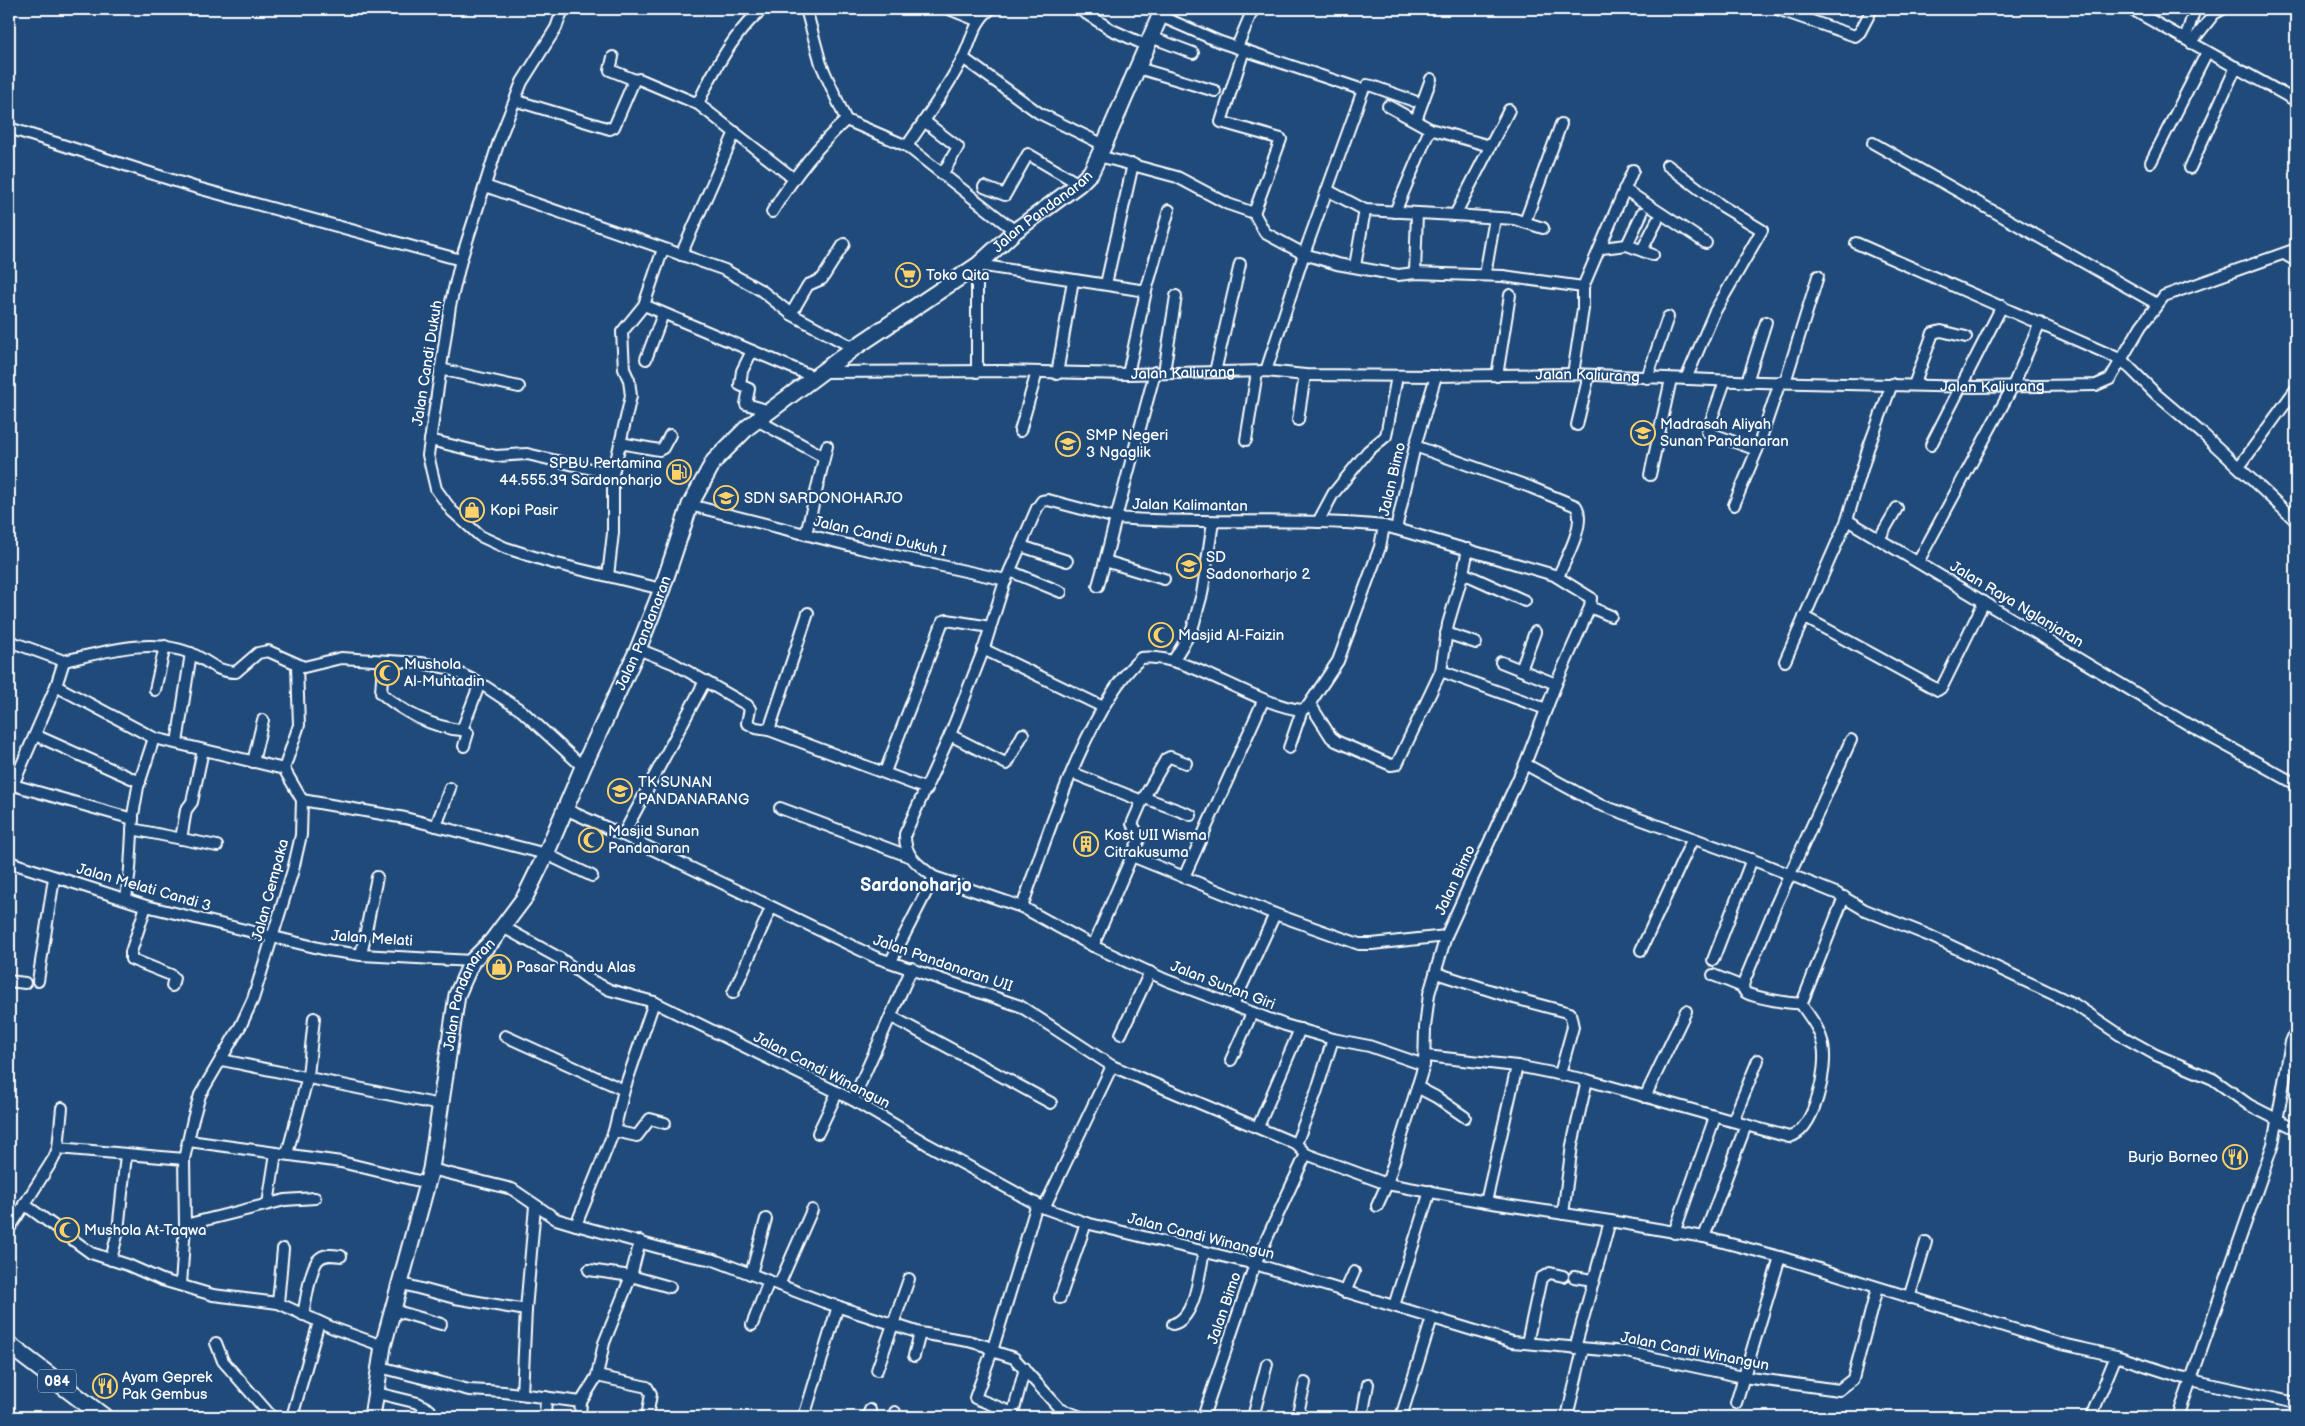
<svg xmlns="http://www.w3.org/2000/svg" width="2305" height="1426" font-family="'Balsamiq Sans',sans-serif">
<rect width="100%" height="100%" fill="#1f4a7a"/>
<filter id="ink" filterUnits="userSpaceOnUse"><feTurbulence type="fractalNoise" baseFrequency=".02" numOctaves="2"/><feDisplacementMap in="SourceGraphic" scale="10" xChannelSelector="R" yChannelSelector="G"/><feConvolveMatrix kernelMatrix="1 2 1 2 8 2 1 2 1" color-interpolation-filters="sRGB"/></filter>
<g filter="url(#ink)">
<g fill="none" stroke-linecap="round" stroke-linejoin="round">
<defs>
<g id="street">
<path d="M563 9 556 28 522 82 500 138 461 260 450 306 428 455 436 489 452 511 480 536 506 548 553 563 662 589"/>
<path d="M806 9 821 64 846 120 907 146 1015 231"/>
<path d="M949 9 979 21"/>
<path d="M1079 9 1112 30 1148 46"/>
<path d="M1777 9 1855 36 1860 32 1872 9"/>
<path d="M2131 9 2296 101"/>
<path d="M1160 16 1220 42 1363 90"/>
<path d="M1151 37 1193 53"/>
<path d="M2185 39 2195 9"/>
<path d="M2191 43 2214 14 2223 9"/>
<path d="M1237 47 1253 9"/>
<path d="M1244 50 1221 122 1281 139 1254 213"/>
<path d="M613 57 610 70 635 80"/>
<path d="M963 58 1039 113 1104 145"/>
<path d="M1138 68 1215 91"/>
<path d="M517 101 610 129 614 127 633 83 635 80 639 79 698 104 793 178"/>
<path d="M1414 101 1372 86 1367 85 1363 90 1304 254 1337 264 1398 275 1415 273 1503 276 1583 287V309L1573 374"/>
<path d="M698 104C711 74 737 28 763 9"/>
<path d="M1388 106 1430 129 1490 146"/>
<path d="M1416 120 1431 79"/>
<path d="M924 121 958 147 943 173"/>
<path d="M9 128 194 187 461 260"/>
<path d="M1873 143 2157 304"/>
<path d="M907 146C926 118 947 89 963 58 971 42 975 19 991 9"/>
<path d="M1099 156 1177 177 1228 204 1254 213 1265 233 1304 254 1266 371"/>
<path d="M2151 162 2207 52"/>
<path d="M1667 165 1722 206 1762 230 1714 313 1686 379"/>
<path d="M2190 168 2236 67"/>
<path d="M485 186 725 270 762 291 791 314 854 348"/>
<path d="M984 187 1005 195 1028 154 1079 184"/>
<path d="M1624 189 1706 243"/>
<path d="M1327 190 1365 210 1455 215 1509 110"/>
<path d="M772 212C793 178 816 147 846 120"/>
<path d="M1395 212 1430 129"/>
<path d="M1455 215 1514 219 1543 228"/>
<path d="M1525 222 1561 124"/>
<path d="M1856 243 2122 360 2157 395 2204 435 2296 521"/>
<path d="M1627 245 1642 213"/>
<path d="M1602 248 1627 245 1653 255"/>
<path d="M1642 250 1657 221"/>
<path d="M2284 254 2296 261"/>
<path d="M681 255 735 132"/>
<path d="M978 265 1146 291"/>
<path d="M1355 266 1365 210"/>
<path d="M1415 273 1417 213"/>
<path d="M1485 275 1495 218"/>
<path d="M1106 284 1133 164"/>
<path d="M1583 287 1633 170"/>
<path d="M644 305 814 377"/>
<path d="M791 314 808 285 822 279 844 244"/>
<path d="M752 351 742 371 740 385 749 389 746 404 770 411"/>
<path d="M646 359 663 314"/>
<path d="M440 369 519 387"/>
<path id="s1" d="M823 372 999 371 1128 374 1266 371 1305 375 1436 376 1573 374 1759 382 1975 387 2096 385 2110 379 2141 326 2164 296 2296 249"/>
<path d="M977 372V274"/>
<path d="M1155 372 1116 518C1205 525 1295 517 1384 526"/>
<path d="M1164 372 1176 296"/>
<path d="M1215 372 1240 264"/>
<path d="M1057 374 1073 280"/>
<path d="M1128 374 1146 291 1169 210"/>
<path d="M1497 376 1510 295"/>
<path d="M1647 378 1668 317"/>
<path d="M1725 381 1707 432 1757 450"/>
<path d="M1747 382 1766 322"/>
<path d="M1785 382 1818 276"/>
<path d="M1892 384 1868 449 1847 520 2189 725 2296 784"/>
<path d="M1914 385 1933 333 1941 331 1966 337"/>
<path d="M757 420 824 457"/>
<path d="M1298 420 1305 375"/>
<path d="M1577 425 1589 375"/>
<path d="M1020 431 1037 372"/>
<path d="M430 440 496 456 527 454 613 474"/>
<path d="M1246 440 1257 372"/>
<path d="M620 443 659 450 663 448 670 435"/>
<path d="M1931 445 2002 306"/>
<path d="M1415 446 1530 487 1576 506C1587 523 1565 560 1558 577"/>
<path d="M2239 467 2296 389"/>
<path d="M1650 475 1671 379"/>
<path d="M690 505 860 548 1006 580"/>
<path d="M1734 505 1757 450 1780 382"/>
<path d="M1318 522 1333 494 1368 451 1386 436 1397 376"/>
<path d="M806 534 827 446"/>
<path d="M1879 539 1897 508"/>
<path d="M1021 546 1067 561"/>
<path d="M1918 562 2013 386 2040 323"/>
<path d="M1010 571 1061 592"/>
<path d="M1463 573 1525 601"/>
<path d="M608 576 613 533V474L631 396 629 380 624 369 622 332 644 305 663 249"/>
<path d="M1098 586 1105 561"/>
<path d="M1590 607 1611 616"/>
<path d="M1804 617 1938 690 1942 687 1984 602"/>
<path d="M1446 633 1476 643"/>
<path d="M9 641 64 661"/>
<path d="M638 649 673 663 747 705 750 709 747 723 756 728 769 730 808 613"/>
<path d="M983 649 1103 707"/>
<path d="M64 661C104 652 150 637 190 653 208 660 215 672 236 672L258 653 268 651 304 667 341 658 421 663 448 668 480 683 522 711 583 767"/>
<path d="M1173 661 1192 630 1202 594 1213 522"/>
<path d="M1785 661 1847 520"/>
<path d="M383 662 381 693C403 712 433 728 462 730"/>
<path d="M1501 662 1556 684"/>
<path d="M1521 670 1535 632"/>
<path d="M1441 671 1546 709"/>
<path d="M56 686 154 738"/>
<path d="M155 690 165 646"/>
<path d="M1310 704 1331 737 1336 741 1391 765 1397 764 1441 671 1448 624 1463 573 1468 549"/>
<path d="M769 730 927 789"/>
<path d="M35 735 140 782"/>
<path d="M950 735 1007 764 1023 734"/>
<path d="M177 743 191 653"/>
<path d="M464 746 468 733 462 730 480 683"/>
<path d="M1289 748 1302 710"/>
<path d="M253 762 263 720"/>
<path d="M1525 764 1598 804 1761 863 1838 894 1865 910 1930 936 2074 1004 2120 1035 2156 1055 2213 1079 2249 1105 2296 1129"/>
<path d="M885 772 943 621 947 620 990 627"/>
<path d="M1073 773 1142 801 1132 824 1140 837 1093 946"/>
<path d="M13 785 133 819"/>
<path d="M9 790 13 785 56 686 64 661"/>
<path d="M1145 798 1191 815"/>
<path d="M302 800 405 818 546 854 592 876"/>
<path d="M1142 801 1166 759 1170 757 1186 763"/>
<path d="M780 808 908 856"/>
<path d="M565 809 623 835 875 957 1020 1006 1112 1066 1296 1144 1306 1154"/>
<path d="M436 826 450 788"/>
<path d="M132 829 217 846"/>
<path d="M623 835 705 681"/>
<path d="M181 839 186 810 192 802 203 750"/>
<path d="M1132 856 1275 914 1359 944H1372L1446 936"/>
<path d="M9 862 146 906 327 950 361 955 472 961"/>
<path d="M934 877 1022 907C1047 837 1087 706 1141 658 1185 651 1253 705 1302 710L1308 706 1338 661 1380 547 1384 526 1396 529"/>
<path d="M1184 877 1263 701"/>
<path d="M1844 897 1802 1003C1796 1005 1749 997 1745 992 1741 987 1744 982 1746 977L1775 907 1851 740"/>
<path d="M126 898 130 869 133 815 138 787 154 738 284 769"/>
<path d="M146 906 131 952V959L171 975 174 978 172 986"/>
<path d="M1022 907 1093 946 1166 980 1285 1025 1333 1039 1369 1046 1424 1065"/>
<path d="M503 927 561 959 590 980 610 990 654 1002 853 1100 927 1144 1044 1208 1086 1223 1255 1264 1512 1342 1626 1352 1743 1377 1839 1390 1853 1379 1877 1288"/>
<path d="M1641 950 1692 840"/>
<path d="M361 955 377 877"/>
<path d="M1713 960 1752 859"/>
<path d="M891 961 934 877C918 865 904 856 905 834L950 735 983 651 1004 584 1037 508 1042 501 1048 500 1116 518 1105 561 1164 579"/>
<path d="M1436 973 1514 998 1570 1013 1573 1027 1560 1074"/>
<path d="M1713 975 1743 987"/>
<path d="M9 981 25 983"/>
<path d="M38 981 54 878"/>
<path d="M733 993 771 908"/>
<path d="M654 1002 624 1090 614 1131 576 1225 682 1254 714 1260 824 1302 920 1333 968 1341 986 1346 992 1351 1014 1358 1060 1409 1081 1417"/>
<path d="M1233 1005 1275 914"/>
<path d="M892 1017 1051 1103"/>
<path d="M1121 1034 1150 972"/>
<path d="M505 1036 624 1090"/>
<path d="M1426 1056 1517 1066"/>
<path d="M222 1060 440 1105"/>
<path d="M1231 1060 1252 1013"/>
<path d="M1417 1087 1436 1097 1465 1117"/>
<path d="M1645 1097 1686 1011"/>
<path d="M853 1100 912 968"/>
<path d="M1733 1121 1758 1060"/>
<path d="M1746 1125 1789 1137C1815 1131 1828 1068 1823 1045 1820 1029 1810 1017 1801 1004"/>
<path d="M1258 1127 1300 1029"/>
<path d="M614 1131 637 1136 650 1119 665 1123"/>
<path d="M818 1133 837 1093"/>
<path d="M189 1141 341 1162 427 1183"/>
<path d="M1296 1144 1316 1093 1333 1039"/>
<path d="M58 1148 184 1159"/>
<path d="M287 1154 308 1076 314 1018"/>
<path d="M431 1169 512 1189 556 1219 576 1225"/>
<path d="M1486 1202 1610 1221 1575 1348"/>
<path d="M24 1204 91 1253 128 1265 162 1280 213 1295 278 1303 333 1328 383 1346"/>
<path d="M268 1204 276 1153"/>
<path d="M1377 1206 1387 1184 1486 1202 1517 1066 1587 1080 1746 1125 1704 1237 1780 1257 2062 1344 2116 1356 2191 1380 2296 1403"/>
<path d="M1044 1208 1112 1066"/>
<path d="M1563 1214 1572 1145 1587 1080"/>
<path d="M1610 1221 1704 1237"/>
<path d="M185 1225 285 1200 315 1198"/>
<path d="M9 1229 54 1158 58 1148 62 1108"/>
<path d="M1674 1233 1715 1117"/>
<path d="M111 1260 118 1231 126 1155"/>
<path d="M589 1270 631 1276 670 1287"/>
<path d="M751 1274 766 1219"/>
<path d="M1574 1277 1593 1280"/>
<path d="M399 1283 455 1298 526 1310"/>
<path d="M181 1285 185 1225 184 1159 193 1119 200 1095 241 1025 253 999 293 870 301 835 302 800 284 769 299 725 297 666"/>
<path d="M779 1285 812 1210"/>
<path d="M1345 1292 1354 1272"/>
<path d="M1060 1298 1086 1223"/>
<path d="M1909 1298 1926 1242"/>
<path d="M278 1303 283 1249"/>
<path d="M1394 1306 1430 1191"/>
<path d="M393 1310 441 1324"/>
<path d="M303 1315C306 1301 310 1269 318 1260 324 1253 334 1255 341 1256"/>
<path d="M1173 1324C1196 1318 1199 1273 1204 1252"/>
<path d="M752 1325 769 1281"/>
<path d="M216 1343 223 1361 272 1417"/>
<path d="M1527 1343 1541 1278 1550 1273 1563 1276"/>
<path d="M914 1356 920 1333"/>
<path d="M380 1367 469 1390 504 1392 581 1402 580 1417"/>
<path d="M1025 1368 1013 1413 975 1398 992 1351 1037 1204"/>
<path d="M877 1370 909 1279"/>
<path d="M597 1376 647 1387 651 1394 647 1417"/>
<path d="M377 1393 418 1403 430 1410"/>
<path d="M522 1394 526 1310 535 1206"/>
<path d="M581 1402 597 1376 604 1343 631 1276 640 1241"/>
<path d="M1736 1403 1780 1257"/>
<path d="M292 1417 319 1322"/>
<path d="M545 1417 546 1397"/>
<path d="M804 1417 838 1306"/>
<path d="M868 1417 870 1410"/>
<path d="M893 1417 895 1412"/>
<path d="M1203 1417 1255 1264 1306 1154 1387 1184 1424 1065 1425 1028 1429 994 1446 936 1525 764 1556 684 1590 607 1591 598 1554 575 1396 529 1415 446 1436 376"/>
<path d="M1253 1417 1267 1364"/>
<path d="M1297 1417 1305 1383"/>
<path d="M1362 1417 1368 1384"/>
<path d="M1401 1417 1432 1318"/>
<path d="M1567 1417 1583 1349"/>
<path d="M2091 1417 2116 1356"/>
<path d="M2178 1417 2273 1144 2291 1042 2296 1030"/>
</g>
<g id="secondary">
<path id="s2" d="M372 1417 383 1346 431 1169 457 995 472 961 492 941 525 897 546 854 583 767 638 649 662 589 690 505 714 461 748 427 854 348 978 265 1015 231 1079 184 1091 172 1104 145 1163 9"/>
</g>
<path id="primary" d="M9 1345 104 1417"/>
</defs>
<use href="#street" stroke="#fff" stroke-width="14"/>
<use href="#secondary" stroke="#fff" stroke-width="19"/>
<use href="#primary" stroke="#fff" stroke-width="20"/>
<use href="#street" stroke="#1f4a7a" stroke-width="10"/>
<use href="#secondary" stroke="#1f4a7a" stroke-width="15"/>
<use href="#primary" stroke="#1f4a7a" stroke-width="16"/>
</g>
</g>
<defs>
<symbol id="supermarket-ring" viewBox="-11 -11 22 22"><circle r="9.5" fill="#1f4a7a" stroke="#ffd166" stroke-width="1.5"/><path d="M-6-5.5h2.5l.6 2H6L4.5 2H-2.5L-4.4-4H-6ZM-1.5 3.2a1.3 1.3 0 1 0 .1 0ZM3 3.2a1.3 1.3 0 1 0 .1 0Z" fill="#ffd166"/></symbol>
<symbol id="school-ring" viewBox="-11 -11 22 22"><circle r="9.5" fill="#1f4a7a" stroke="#ffd166" stroke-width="1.5"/><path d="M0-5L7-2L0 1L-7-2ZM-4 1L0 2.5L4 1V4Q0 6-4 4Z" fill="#ffd166"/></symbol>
<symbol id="fuel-ring" viewBox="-11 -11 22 22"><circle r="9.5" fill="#1f4a7a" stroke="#ffd166" stroke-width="1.5"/><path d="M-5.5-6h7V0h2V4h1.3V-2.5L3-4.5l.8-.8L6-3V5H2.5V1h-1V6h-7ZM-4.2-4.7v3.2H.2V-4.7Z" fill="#ffd166"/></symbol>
<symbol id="shop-ring" viewBox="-11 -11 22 22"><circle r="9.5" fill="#1f4a7a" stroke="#ffd166" stroke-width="1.5"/><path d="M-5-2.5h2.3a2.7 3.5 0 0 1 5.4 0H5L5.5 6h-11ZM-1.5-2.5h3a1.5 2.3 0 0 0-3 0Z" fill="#ffd166"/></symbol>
<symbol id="mosque-ring" viewBox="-11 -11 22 22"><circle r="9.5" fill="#1f4a7a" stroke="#ffd166" stroke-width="1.5"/><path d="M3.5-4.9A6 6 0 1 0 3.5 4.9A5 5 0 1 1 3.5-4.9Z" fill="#ffd166"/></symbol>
<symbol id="building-ring" viewBox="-11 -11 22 22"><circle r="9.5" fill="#1f4a7a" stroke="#ffd166" stroke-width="1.5"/><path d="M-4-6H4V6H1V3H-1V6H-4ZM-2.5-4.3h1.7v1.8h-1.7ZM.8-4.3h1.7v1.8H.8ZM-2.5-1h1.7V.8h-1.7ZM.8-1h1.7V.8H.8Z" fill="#ffd166"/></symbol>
<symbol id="restaurant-ring" viewBox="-11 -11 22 22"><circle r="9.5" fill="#1f4a7a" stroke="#ffd166" stroke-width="1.5"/><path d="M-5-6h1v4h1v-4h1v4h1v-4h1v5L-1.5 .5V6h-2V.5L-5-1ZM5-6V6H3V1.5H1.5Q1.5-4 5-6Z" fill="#ffd166"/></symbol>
</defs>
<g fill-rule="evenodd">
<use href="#supermarket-ring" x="894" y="261" width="28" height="28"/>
<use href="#school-ring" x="1629" y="419" width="28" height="28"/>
<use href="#school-ring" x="1054" y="430" width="28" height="28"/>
<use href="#fuel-ring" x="665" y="458" width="28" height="28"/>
<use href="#school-ring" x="712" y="484" width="28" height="28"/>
<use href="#shop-ring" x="458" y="496" width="28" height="28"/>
<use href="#school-ring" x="1175" y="552" width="28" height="28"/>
<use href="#mosque-ring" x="1147" y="621" width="28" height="28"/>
<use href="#mosque-ring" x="373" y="659" width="28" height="28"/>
<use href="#school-ring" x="606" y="777" width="28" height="28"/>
<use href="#mosque-ring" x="577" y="826" width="28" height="28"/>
<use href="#building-ring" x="1072" y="830" width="28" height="28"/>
<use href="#shop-ring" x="485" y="953" width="28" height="28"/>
<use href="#restaurant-ring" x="2221" y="1143" width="28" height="28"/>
<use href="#mosque-ring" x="53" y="1216" width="28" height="28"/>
<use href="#restaurant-ring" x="91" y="1372" width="28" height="28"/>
</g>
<g text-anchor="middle" stroke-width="4.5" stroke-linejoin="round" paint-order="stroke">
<rect fill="#1f4a7a" stroke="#bcc9d7" stroke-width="1" x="38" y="1369.5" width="38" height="23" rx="4"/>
<g font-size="14" font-weight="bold" fill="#fff">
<text x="57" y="1386">084</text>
</g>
<g font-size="15" fill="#fff" stroke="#1f4a7a">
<text dy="5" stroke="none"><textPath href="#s2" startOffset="1441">Jalan Pandanaran</textPath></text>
<text transform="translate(427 363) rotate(-81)" y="5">Jalan Candi Dukuh</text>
<text dy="5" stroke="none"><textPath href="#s1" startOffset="360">Jalan Kaliurang</textPath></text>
<text dy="5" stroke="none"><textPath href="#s1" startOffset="765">Jalan Kaliurang</textPath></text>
<text dy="5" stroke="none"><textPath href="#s1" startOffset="1170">Jalan Kaliurang</textPath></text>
<text transform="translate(1392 479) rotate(-77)" y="5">Jalan Bimo</text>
<text transform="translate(1190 505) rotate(1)" y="5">Jalan Kalimantan</text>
<text transform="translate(880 536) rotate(13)" y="5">Jalan Candi Dukuh I</text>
<text transform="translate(2017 604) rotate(31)" y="5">Jalan Raya Nglanjaran</text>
<text dy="5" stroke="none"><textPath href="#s2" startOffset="841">Jalan Pandanaran</textPath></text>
<text transform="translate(1455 880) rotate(-65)" y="5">Jalan Bimo</text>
<text transform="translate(144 887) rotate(16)" y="5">Jalan Melati Candi 3</text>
<text transform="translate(270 890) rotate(-75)" y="5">Jalan Cempaka</text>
<text transform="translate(372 938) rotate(4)" y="5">Jalan Melati</text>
<text transform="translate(943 963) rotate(19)" y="5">Jalan Pandanaran UII</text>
<text transform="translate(1223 985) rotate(21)" y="5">Jalan Sunan Giri</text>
<text dy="5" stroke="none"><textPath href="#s2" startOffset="436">Jalan Pandanaran</textPath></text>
<text transform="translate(822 1070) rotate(27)" y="5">Jalan Candi Winangun</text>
<text transform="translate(1201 1236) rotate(14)" y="5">Jalan Candi Winangun</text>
<text transform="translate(1224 1308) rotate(-71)" y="5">Jalan Bimo</text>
<text transform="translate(1695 1351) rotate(11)" y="5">Jalan Candi Winangun</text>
</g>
<g font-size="15" fill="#fff" stroke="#1f4a7a" text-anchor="start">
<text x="926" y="280">Toko Qita</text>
<text x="1660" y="429">Madrasah Aliyah<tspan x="1660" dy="17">Sunan Pandanaran</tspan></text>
<text x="1086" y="440">SMP Negeri<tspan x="1086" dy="17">3 Ngaglik</tspan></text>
<text x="662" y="468" text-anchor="end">SPBU Pertamina<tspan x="662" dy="17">44.555.39 Sardonoharjo</tspan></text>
<text x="744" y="503">SDN SARDONOHARJO</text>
<text x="490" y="515">Kopi Pasir</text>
<text x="1206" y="562">SD<tspan x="1206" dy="17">Sadonorharjo 2</tspan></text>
<text x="1178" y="640">Masjid Al-Faizin</text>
<text x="404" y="669">Mushola<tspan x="404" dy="17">Al-Muhtadin</tspan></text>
<text x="638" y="787">TK SUNAN<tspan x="638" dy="17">PANDANARANG</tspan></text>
<text x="608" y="836">Masjid Sunan<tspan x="608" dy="17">Pandanaran</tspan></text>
<text x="1104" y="840">Kost UII Wisma<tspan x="1104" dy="17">Citrakusuma</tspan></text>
<text x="516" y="972">Pasar Randu Alas</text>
<text x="2218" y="1162" text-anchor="end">Burjo Borneo</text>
<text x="84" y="1235">Mushola At-Taqwa</text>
<text x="122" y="1382">Ayam Geprek<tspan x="122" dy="17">Pak Gembus</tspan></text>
</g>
<g font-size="18" font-weight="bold" fill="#fff" stroke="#1f4a7a">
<text x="916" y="891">Sardonoharjo</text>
</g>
</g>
<rect width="2305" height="1426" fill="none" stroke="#1f4a7a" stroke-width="30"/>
<rect x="15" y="15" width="2275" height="1396" fill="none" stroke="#fff" stroke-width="2" filter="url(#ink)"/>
</svg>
